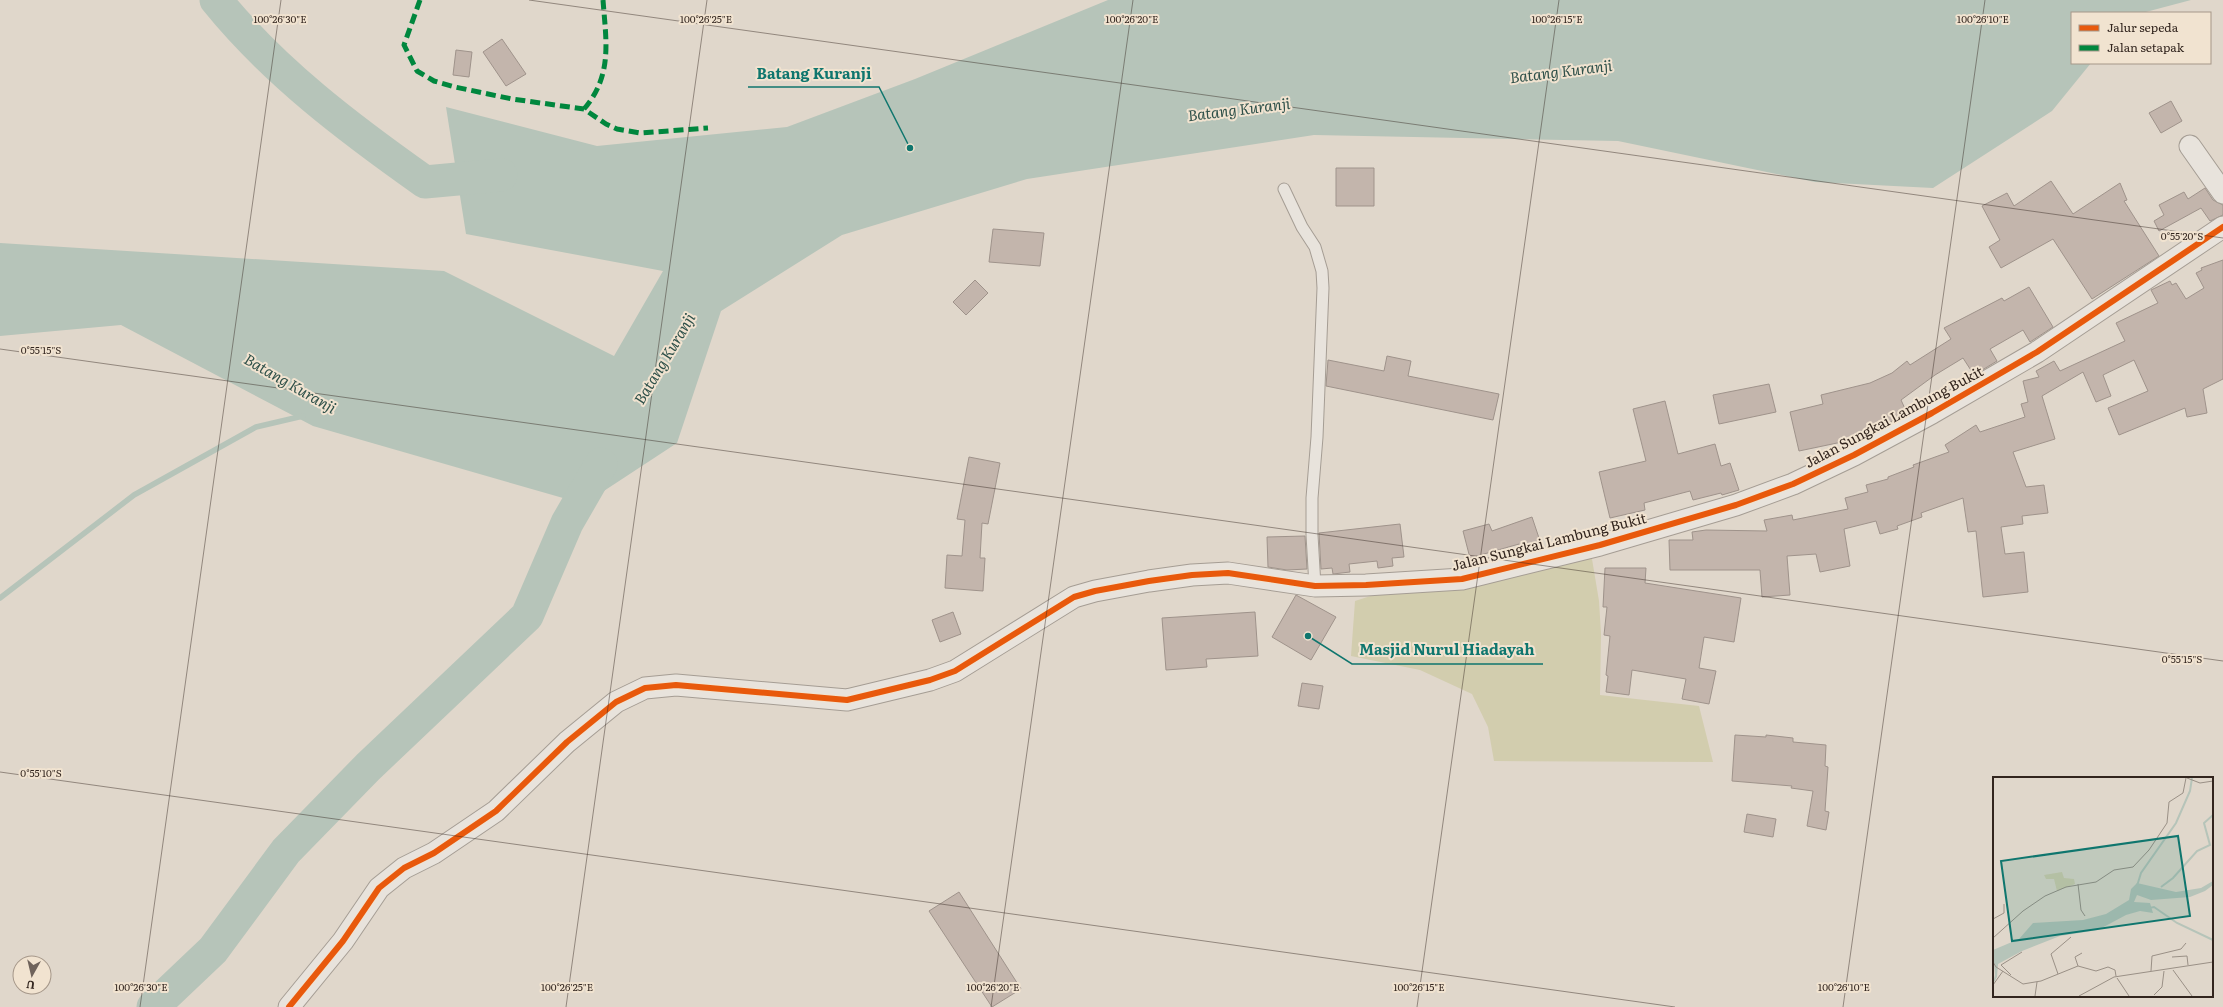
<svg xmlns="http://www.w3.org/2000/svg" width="2223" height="1007" font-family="Literata,serif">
<rect width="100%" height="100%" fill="#e0d7cb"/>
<path fill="#d2cdae" d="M1590 547 1599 601 1601 634 1600 695 1699 706 1713 762 1494 761 1488 727 1472 694 1420 670 1351 656 1355 601 1383 592Z"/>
<path fill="#b6c4b9" d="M1108 0H2191L2142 13H2072V63H2091L2052 111 1933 188 1815 182 1618 141 1314 135 1027 179 842 235 721 311 677 443 584 504 313 426 121 325 0 336V243L444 271 614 356 663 271 466 234 446 107 597 146 787 127 915 79Z"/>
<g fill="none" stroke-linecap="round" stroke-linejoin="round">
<path stroke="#b6c4b9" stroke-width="5.5" d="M0 598 134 495 256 427 303 416"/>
<path stroke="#b6c4b9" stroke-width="33" d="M216 0C274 72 350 129 425 182L501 175
M153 1007 213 950 286 851 368 767 527 616 567 523 601 464"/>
</g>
<path fill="#c3b5ac" stroke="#9f938b" d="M502 39 526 74 506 86 483 52Z
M456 50 472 52 469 77 453 75Z
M2171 101 2182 121 2161 133 2149 113Z
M1336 168H1374V206H1336Z
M2051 181 2073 214 2120 183 2127 200 2124 201 2159 256 2092 299 2053 239 2001 268 1989 247 2000 240 1982 206 2007 193 2014 206Z
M2205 188 2213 200 2223 205V215L2210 221 2201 208 2159 231 2154 221 2164 215 2159 205 2184 192 2188 199Z
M993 229 1044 233 1040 266 989 262Z
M2223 260V379L2203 389 2207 413 2187 417 2185 408 2119 435 2108 408 2148 391 2134 360 2103 375 2111 396 2096 402 2083 372 2042 396 2055 439 2013 452 2026 487 2044 485 2048 513 2022 516 2023 524 2001 527 2005 554 2024 552 2028 592 1983 597 1976 531 1968 532 1963 498 1921 513 1922 517 1897 526 1898 529 1880 534 1876 521 1844 529 1850 566 1820 572 1816 554 1787 556 1790 595 1762 597 1760 570H1670L1669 540H1693L1692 532 1706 530 1767 531 1764 520 1792 515 1793 520 1848 509 1845 498 1868 492 1866 485 1888 479V477L1914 467 1913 465 1949 452 1945 445 1976 425 1980 432 2025 417 2021 404 2028 402 2023 381 2039 377 2036 371 2054 361 2060 371 2125 341 2116 323 2158 303 2151 290 2170 281 2172 285 2176 283 2186 299 2204 288 2196 273 2202 270 2201 268Z
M975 280 988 293 966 315 953 302Z
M2029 287 2053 327 2030 342 2023 330 1990 349 1997 361 1974 375 1963 358 1935 375 1901 400 1907 413 1861 438 1799 451 1790 412 1823 404 1821 395 1870 383 1892 373 1907 361 1910 365 1951 339 1944 328 2002 298 2004 301Z
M1387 356 1411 361 1408 376 1499 394 1493 420 1326 386 1328 360 1384 371Z
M1769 384 1776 412 1719 424 1713 395Z
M1665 401 1678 454 1715 444 1721 466 1730 463 1739 490 1722 495 1721 493 1693 500 1690 491 1644 503 1645 510 1610 518 1599 472 1646 461 1633 409Z
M969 457 1000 463 988 524 982 523 980 558H985L983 591 945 588 947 555 962 556 965 520 957 519Z
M1532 517 1541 544 1522 551 1519 544 1470 558 1463 531 1489 524 1492 531Z
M1400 524 1404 557 1392 558 1393 566 1378 568 1377 561 1349 564 1350 572 1333 574 1332 568 1321 569 1319 533Z
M1305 536 1307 569 1287 570 1268 567 1267 537Z
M1605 568H1646L1645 583 1741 598 1734 642 1704 637 1699 668 1716 671 1709 704 1682 699 1686 679 1632 670 1629 695 1606 692 1608 676 1606 675 1610 636 1604 635 1607 607H1603Z
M1296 595 1336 617 1311 660 1272 637Z
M953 612 961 634 940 642 932 620Z
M1255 612 1258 656 1206 659 1207 667 1166 670 1162 618Z
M1302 683 1323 686 1319 709 1298 706Z
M1735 735 1766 737V735L1793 738V742L1826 745 1825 766 1828 767 1825 811 1829 812 1826 830 1807 826 1813 791 1791 788 1792 786 1732 781Z
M1747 814 1776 819 1773 837 1744 832Z
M959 892 1021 989 992 1007 929 911Z"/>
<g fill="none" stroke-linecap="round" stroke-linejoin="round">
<defs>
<path id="service" d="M1284 189 1302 227 1315 247 1322 271 1323 288 1317 437 1312 498V535L1315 586"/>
<path id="minor" d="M2190 146 2223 193
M289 1007 343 941 379 888 404 868 434 853 496 811 567 742 616 702 645 688 676 685 847 700 930 680 955 671 1074 597 1095 591 1149 581 1192 575 1228 573 1315 586 1366 585 1462 579 1600 545 1736 505 1793 484 1854 455 1932 413 2037 352 2223 227"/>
</defs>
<use href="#service" stroke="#a59d94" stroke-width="13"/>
<use href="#minor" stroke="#a59d94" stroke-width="23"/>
<use href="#service" stroke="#e8e3dc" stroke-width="11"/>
<use href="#minor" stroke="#e8e3dc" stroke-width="21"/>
<path stroke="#00873e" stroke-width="5" stroke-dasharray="10 5" stroke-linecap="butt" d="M420 0 404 45 417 71 434 81 455 87 512 99 584 109 606 124 617 129 640 133 708 128
M584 109C613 75 606 41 603 0"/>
<defs>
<path id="cycleway" d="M289 1007 343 941 379 888 404 868 434 853 496 811 567 742 616 702 645 688 676 685 847 700 930 680 955 671 1074 597 1095 591 1149 581 1192 575 1228 573 1315 586 1366 585 1462 579 1600 545 1736 505 1793 484 1854 455 1932 413 2037 352 2223 227"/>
</defs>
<use href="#cycleway" stroke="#f1e3d0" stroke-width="8"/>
<use href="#cycleway" stroke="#e8590c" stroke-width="6"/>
</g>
<path fill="none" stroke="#32251e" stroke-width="1" stroke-opacity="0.45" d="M529 0 2223 238M0 349 2223 661M0 772 1675 1007M140 1007 281 0M566 1007 707 0M991 1007 1133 0M1417 1007 1559 0M1843 1007 1985 0"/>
<g text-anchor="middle" stroke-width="4" stroke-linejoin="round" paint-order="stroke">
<g font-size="14" fill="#32251e" stroke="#f1e3d0">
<text transform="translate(1894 417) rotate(-28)" y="5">Jalan Sungkai Lambung Bukit</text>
<text transform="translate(1549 542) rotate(-14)" y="5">Jalan Sungkai Lambung Bukit</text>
</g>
<g font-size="15" font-style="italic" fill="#2e5049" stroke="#f1e3d0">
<text transform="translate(1561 72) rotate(-7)" y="5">Batang Kuranji</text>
<text transform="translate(1239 110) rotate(-7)" y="5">Batang Kuranji</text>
<text transform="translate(665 359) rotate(-59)" y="5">Batang Kuranji</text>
<text transform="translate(290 384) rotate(30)" y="5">Batang Kuranji</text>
</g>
</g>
<g transform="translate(1993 777)">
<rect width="220" height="220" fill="#e0d7cb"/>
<path d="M69 95 71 101 81 102 82 107 64 114 61 102H53L51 98Z" fill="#d2cdae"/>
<path d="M220 104V108L212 114 197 120 158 123 144 118 141 125 157 126 160 136 147 134 133 138 105 153 67 159 29 174 5 187 4 200 0 207 2 198 0 173 26 162 40 146 90 143 113 137 136 123 138 112 144 106 183 115 208 111Z" fill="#b6c4b9"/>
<path fill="none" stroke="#b6c4b9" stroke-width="2" d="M144 109 148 96 183 46 197 14 199 1M168 110 180 101 204 74 217 68 211 46 220 38M156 131 161 130 184 146 220 163"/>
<path fill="none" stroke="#9a9086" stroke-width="1" d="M194 1 207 6 220 4M85 107 88 133 92 139M0 142 11 136V127M0 161 30 134 52 119 73 110 103 105 121 93 140 90 156 73 174 46 176 25 190 16 193 1M179 180 194 179 195 188M0 185 3 190 30 207 48 204 85 189 103 194 115 190 122 193 123 199M85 189 82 180 89 176M180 193 199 219M158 194 159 179 188 172 193 166M65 197 58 177 78 160M18 198 8 188 29 175M124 201 136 219M0 208 10 194M161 218 169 210 171 194M42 219 44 205M86 219 121 200 220 185"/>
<path fill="#0f766e" fill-opacity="0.15" stroke="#0f766e" stroke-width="2" d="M185 59 197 139 19 164 8 84Z"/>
<rect width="220" height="220" fill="none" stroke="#32251e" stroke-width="2"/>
</g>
<g font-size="10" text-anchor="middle" fill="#32251e" stroke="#f1e3d0" stroke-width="4" stroke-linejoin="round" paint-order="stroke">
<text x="280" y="23">100°26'30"E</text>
<text x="706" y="23">100°26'25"E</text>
<text x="1132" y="23">100°26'20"E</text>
<text x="1557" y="23">100°26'15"E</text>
<text x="1983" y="23">100°26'10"E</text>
<text x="2182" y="240">0°55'20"S</text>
<text x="41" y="354">0°55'15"S</text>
<text x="2182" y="663">0°55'15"S</text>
<text x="41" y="777">0°55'10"S</text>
<text x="141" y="991">100°26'30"E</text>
<text x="567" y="991">100°26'25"E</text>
<text x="993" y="991">100°26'20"E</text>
<text x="1419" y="991">100°26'15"E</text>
<text x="1844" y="991">100°26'10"E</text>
</g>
<path fill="none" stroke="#0f766e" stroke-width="1.5" d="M910 148L879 87H748M1308 636L1352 664H1543"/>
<g fill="#0f766e" stroke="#f1e3d0" stroke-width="1.5">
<circle cx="910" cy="148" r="4"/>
<circle cx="1308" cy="636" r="4"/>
</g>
<g font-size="15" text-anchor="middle" font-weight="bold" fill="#0f766e" stroke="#f1e3d0" stroke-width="4" stroke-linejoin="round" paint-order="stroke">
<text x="814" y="79">Batang Kuranji</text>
<text x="1447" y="655">Masjid Nurul Hiadayah</text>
</g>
<rect x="2071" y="12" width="140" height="52" fill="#f1e3d0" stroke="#a59789"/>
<rect x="2079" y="25" width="20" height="6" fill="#e8590c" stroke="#a59789"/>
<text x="2107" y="32" font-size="12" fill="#32251e">Jalur sepeda</text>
<rect x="2079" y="45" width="20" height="6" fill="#00873e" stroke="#a59789"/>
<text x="2107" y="52" font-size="12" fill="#32251e">Jalan setapak</text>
<g transform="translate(32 975) rotate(188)"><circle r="19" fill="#f1e3d0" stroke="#a59789"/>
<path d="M0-3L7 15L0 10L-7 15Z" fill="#6f635b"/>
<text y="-6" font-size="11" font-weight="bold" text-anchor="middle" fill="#32251e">U</text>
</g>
</svg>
